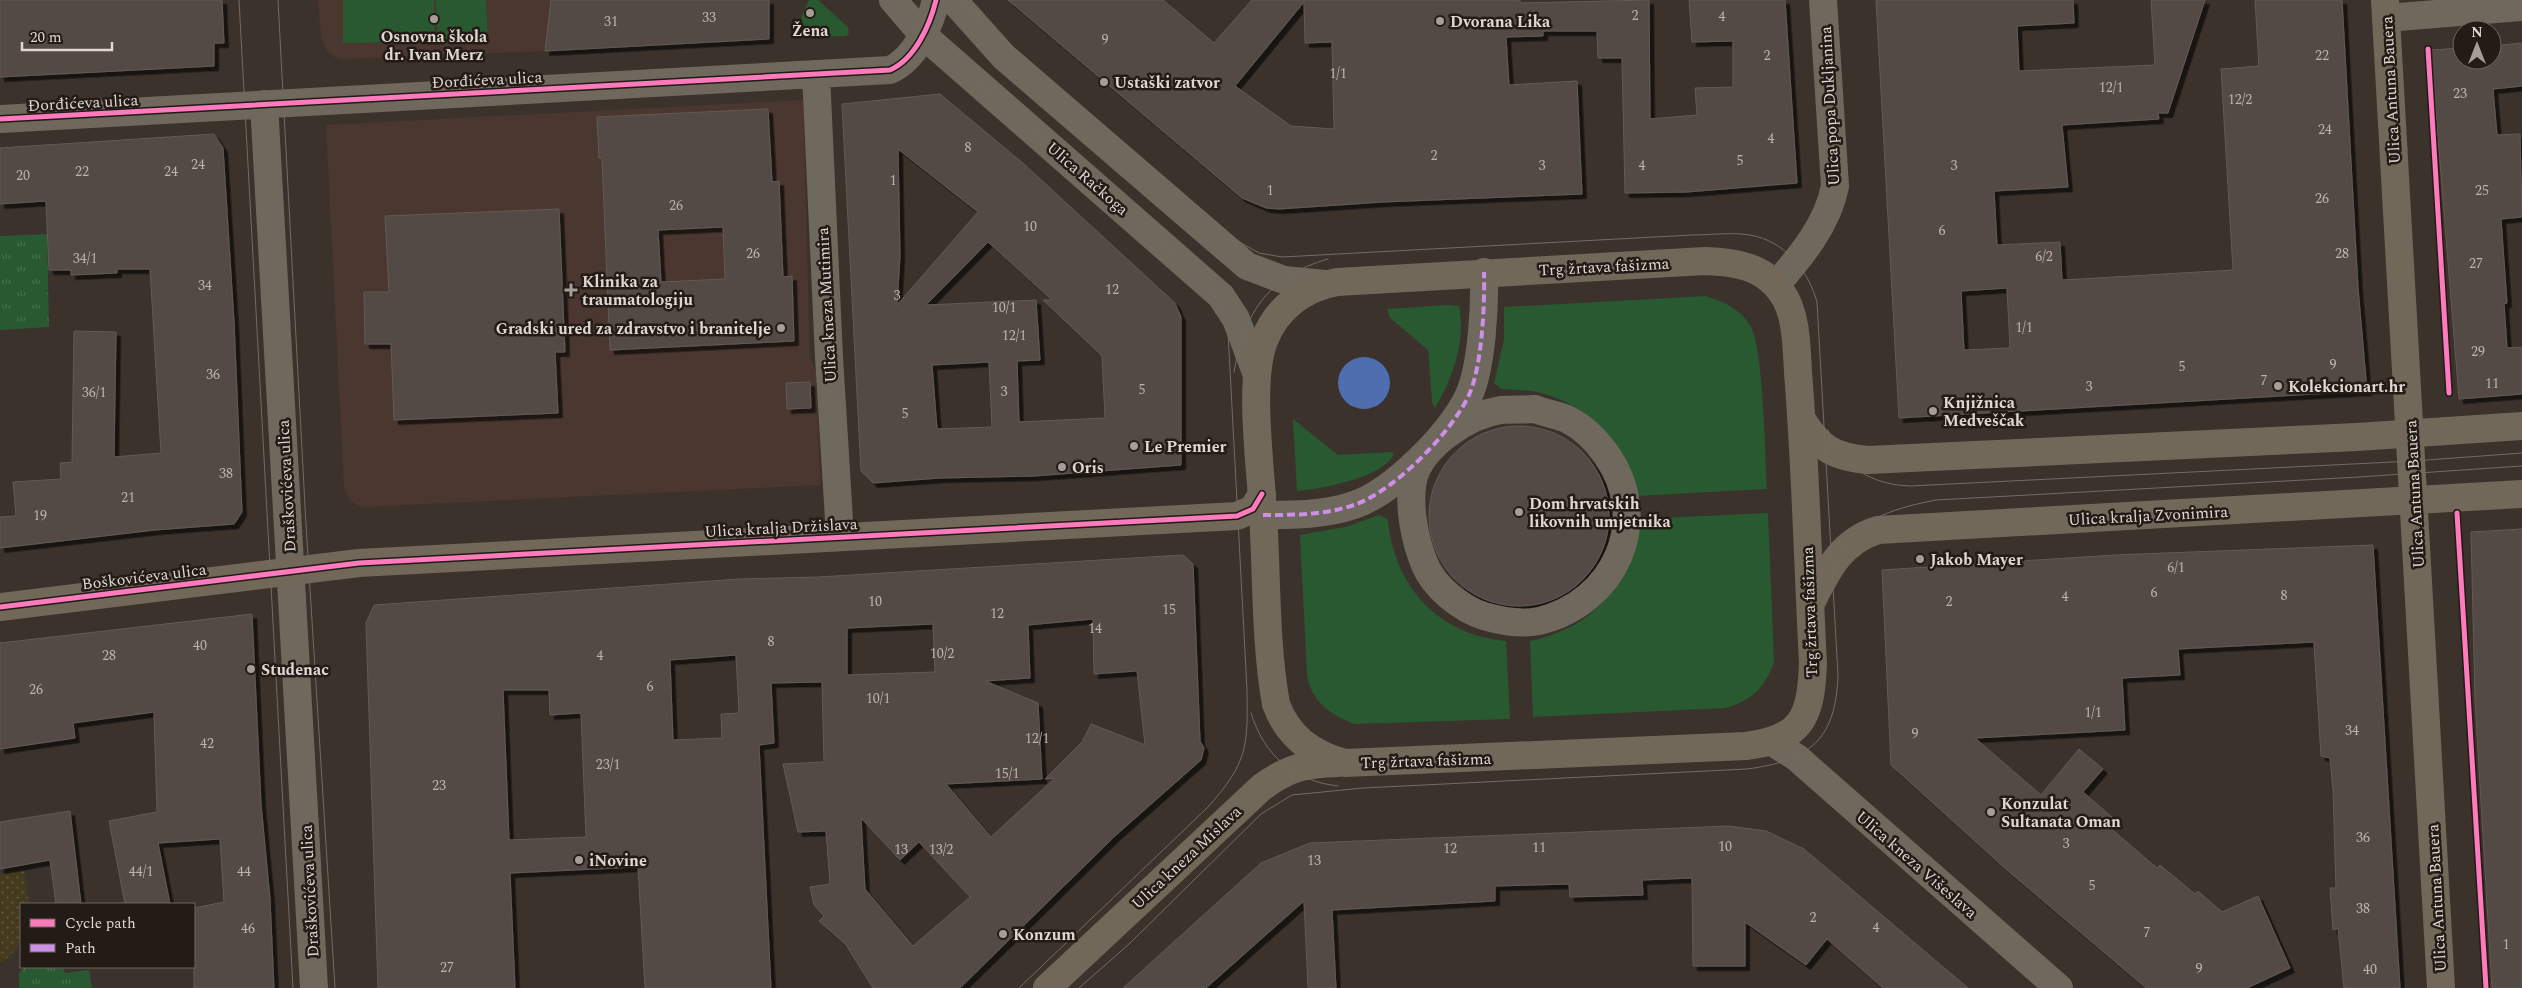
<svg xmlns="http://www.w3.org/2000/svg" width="2522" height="988" font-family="Spectral,serif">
<defs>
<pattern id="sand-dots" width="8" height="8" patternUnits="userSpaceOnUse" patternTransform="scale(1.25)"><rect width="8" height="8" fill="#443b1e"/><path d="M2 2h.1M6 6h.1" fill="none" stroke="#5f573e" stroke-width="1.8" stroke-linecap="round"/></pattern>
<pattern id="park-tufts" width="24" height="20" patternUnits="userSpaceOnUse" patternTransform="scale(1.25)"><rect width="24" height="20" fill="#285930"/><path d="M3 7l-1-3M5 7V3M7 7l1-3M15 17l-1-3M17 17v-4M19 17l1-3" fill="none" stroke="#47704d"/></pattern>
<filter id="shadow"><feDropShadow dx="4.5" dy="4.5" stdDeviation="0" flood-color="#0009"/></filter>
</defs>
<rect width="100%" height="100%" fill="#3b322c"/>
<path fill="#493730" d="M318 0H551L545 51 342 59 334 57 326 50 321 38Z
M803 100 810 358 816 372 820 485 364 507 355 504 348 497 344 488 326 125Z"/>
<path fill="#285930" d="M343 0H434L435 42 343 43Z
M436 0H486L488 43 438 44Z
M809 0H818L848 27 849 33 846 36 792 38Z
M1706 296C1724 302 1739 308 1750 325 1764 348 1765 457 1767 489L1637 496C1629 449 1594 409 1548 395 1534 390 1518 390 1503 389 1499 389 1499 385 1494 384L1504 339V307Z
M1448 305 1459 306C1466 342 1453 377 1435 408L1432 402 1428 350 1390 318 1387 309Z
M1293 419 1338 455 1391 452 1394 454C1383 478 1321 489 1297 491Z
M1768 513 1774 662C1765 688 1752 700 1726 708L1533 717 1530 641C1573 632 1607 609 1626 567 1632 553 1634 535 1638 519Z
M1379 515 1388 520C1394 586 1438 635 1506 641L1510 719 1355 724C1331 716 1310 700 1307 674L1300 535 1345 527Z"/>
<path fill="url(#sand-dots)" d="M24 871 29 904H21C21 931 26 948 0 963V875Z"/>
<path fill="url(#park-tufts)" d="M47 234 49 327 0 330V236Z
M25 967 64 969 65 973 89 970 92 988H19V973Z"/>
<path fill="#4e6eaf" d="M1338 383a26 26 0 1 1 52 0a26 26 0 1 1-52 0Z"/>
<path fill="#524944" stroke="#625b54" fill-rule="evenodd" filter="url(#shadow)" d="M0 0H222L224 43H214V66L0 77Z
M551 0H769V39L545 51Z
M1008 0H1163L1214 43 1252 0H1520V3L1649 0 1650 119 1697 115 1695 88 1733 87V41L1692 42 1689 0H1785L1797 183 1687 192 1625 193 1622 58H1598L1597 31H1543V36L1506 37 1509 85 1577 81 1582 194 1383 202 1279 209 1266 208 1242 198ZM1304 2 1305 43 1332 42 1334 129 1291 126 1235 86Z
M1876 0H2073L2074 23 2017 26 2019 71 2155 65 2151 0H2205L2168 113H2158L2159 119 2062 125 2068 187 1994 191 1997 245 2060 242 2062 280 2233 270 2221 69 2259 66 2255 0H2342L2358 288 2367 391 1899 418ZM2007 288 2010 348 1964 350 1961 291Z
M2522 43V86L2493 89 2497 135 2520 134 2522 217 2501 219 2507 303 2504 304 2507 348 2522 347V394L2459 399 2431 50 2462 48V60H2492V46Z
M940 94 1024 164 1175 303 1181 317V465L1034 476 940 478 873 483 861 471 842 104ZM898 149 978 212 897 305 900 255ZM988 242 1052 300H1043L1102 356 1105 418 1019 422 1017 361 1040 360 1036 300 926 305ZM989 362 992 427 937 429 932 365Z
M768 109 772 182 779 181 783 277 792 276 794 341 610 350 602 158H599L597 117ZM723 227 725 279 661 282 658 230Z
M214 134 223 148 234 322 242 512 234 524 155 530 0 548V517L16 516 13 482 61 479 60 463 72 462 74 331 116 332 114 457 161 453 150 269H117V273L71 275V270H49L46 201 0 204V148Z
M559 209 565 352H555L558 413 394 420 391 344H365L364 292H389L385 216Z
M810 382 811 408 787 409 786 383Z
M1429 516a90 90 0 1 1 180 0a90 90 0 1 1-180 0Z
M2522 529V988H2492L2475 700 2471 532Z
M2373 545 2400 988H2344L2338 928 2333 930 2330 888H2336L2333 790 2330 758 2321 756 2314 642 2178 649 2180 675 2122 678 2125 730 1975 738 2041 795 2079 749 2103 769 2083 792 2114 819 2108 826 2157 868 2160 865 2195 894 2198 891 2222 912 2258 896 2290 968 2247 988H2146L2008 871 1891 765 1882 570 2114 555Z
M1183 555 1193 564 1200 741 1204 748 1201 760 1116 835 960 988H873L846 945 819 921 824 916 814 905 810 887 830 884 826 831 798 832 783 764 824 762 822 682 771 683 774 743 759 745 771 988H645L638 867 510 873 515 988H378L366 623 374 605 739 579 818 577ZM1093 619 1094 674 1137 671 1145 745 1091 724 1082 742 1045 779 1055 778 991 837 946 784 1042 779 1038 703 985 681 1030 678 1028 625ZM933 624 935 672 847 675V628ZM736 655 739 713 721 714 722 738 673 740 670 660ZM503 690H549L550 715 581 713 586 837 509 840ZM861 818 900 860 919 842 970 897 913 946 865 889Z
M252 614 261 804 270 899 274 988H194V908L224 902 220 839 158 843 170 904H125L109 821 157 812 154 712 73 723 75 738 0 749V643Z
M70 811 81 904H56L50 860 0 869V822Z
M1729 826 1766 831 1804 849 1968 988H1883L1827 939 1806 965 1745 922V966H1693L1692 878 1642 880 1643 895 1570 897 1569 884 1495 886V901L1332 910 1336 988H1308L1304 901 1206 988H1123L1261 863 1310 843Z"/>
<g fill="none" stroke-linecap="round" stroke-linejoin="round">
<path stroke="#6f685d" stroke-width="28" d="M893 0 923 35 1221 296 1236 319 1257 375
M953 0 1004 57 1247 266 1284 280 1325 284
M2386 18 2522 7
M816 74 829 357 840 536
M264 104 314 988
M0 119 890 70C915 59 930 25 936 0
M1776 285C1801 256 1828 224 1835 186L1823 0
M1535 409C1545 413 1557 415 1567 419 1583 427 1596 440 1606 454 1653 520 1615 603 1539 621 1520 625 1501 621 1484 616 1461 609 1434 587 1425 565 1415 541 1408 507 1413 480 1421 446 1468 415 1501 410 1512 409 1523 410 1535 409Z
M1263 515C1294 515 1325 515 1354 505 1393 492 1450 434 1468 397 1482 369 1485 304 1484 272
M1772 742 1796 757 2059 988"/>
<path stroke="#71685a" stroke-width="28" d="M2385 0 2441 988
M1705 261C1735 262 1764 266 1782 293 1799 317 1796 357 1799 385 1806 478 1808 570 1813 663 1811 716 1803 739 1746 746L1345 763C1312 754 1288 737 1276 704 1265 643 1267 576 1263 514 1261 468 1248 382 1264 341 1276 308 1304 288 1337 282Z
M1801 418C1819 448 1833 457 1868 460L2357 437 2522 426
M1811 603C1827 571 1841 541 1878 530L2522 494
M0 607 359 563 1237 516 1253 509 1262 494
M1047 988 1262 787C1290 767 1305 764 1338 763"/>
<path stroke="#726c64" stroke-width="1" d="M239 0 293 988
M278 0 306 525 335 988
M883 0 1204 279 1222 310 1228 332 1247 690C1248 748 1247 763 1208 807L1019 988
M958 0 1236 240 1259 253 1282 257 1692 235C1711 235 1731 232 1750 235 1785 241 1808 270 1817 302L1838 675C1836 740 1809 761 1747 769L1363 788 1292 795 1261 814 1128 945 1079 988
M1234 372C1244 313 1268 276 1328 259
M1828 430C1839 467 1874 485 1910 486L2413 461 2522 453
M1835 572C1840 522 1895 508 1936 500L2359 477 2522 466
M1251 713C1264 755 1293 781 1338 786"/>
<path stroke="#ce8fe9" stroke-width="4" stroke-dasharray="8 4" stroke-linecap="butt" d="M1263 515C1294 515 1325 515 1354 505 1393 492 1450 434 1468 397 1482 369 1485 304 1484 272"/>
<defs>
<path id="cycleway" d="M2428 49 2449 393
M0 119 890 70C915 59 930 25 936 0
M2457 513 2486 988
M0 607 359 563 1237 516 1253 509 1262 494"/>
</defs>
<use href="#cycleway" stroke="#221b16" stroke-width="8"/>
<use href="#cycleway" stroke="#fd7abc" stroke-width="5"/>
</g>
<g fill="#a79d97" stroke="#221b16" stroke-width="2">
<circle cx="810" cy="13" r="5"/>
<circle cx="434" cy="19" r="5"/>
<circle cx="1440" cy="21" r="5"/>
<circle cx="1104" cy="82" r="5"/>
<path d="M568.5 282.5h5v5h5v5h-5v5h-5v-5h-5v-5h5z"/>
<circle cx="781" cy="328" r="5"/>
<circle cx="2278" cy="386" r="5"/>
<circle cx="1933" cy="411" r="5"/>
<circle cx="1134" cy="446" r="5"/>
<circle cx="1062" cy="467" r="5"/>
<circle cx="1519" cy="512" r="5"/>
<circle cx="1920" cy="559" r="5"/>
<circle cx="251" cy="669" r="5"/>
<circle cx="1991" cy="812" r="5"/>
<circle cx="579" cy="860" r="5"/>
<circle cx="1003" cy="934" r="5"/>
</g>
<g text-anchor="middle" stroke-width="5" stroke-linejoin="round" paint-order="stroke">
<g font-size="14" fill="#bdb4ad">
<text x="1635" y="20">2</text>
<text x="1722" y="21">4</text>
<text x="709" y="22">33</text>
<text x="611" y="26">31</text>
<text x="1105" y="44">9</text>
<text x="1767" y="60">2</text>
<text x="2322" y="60">22</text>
<text x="1338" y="78">1/1</text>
<text x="2111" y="92">12/1</text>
<text x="2460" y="98">23</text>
<text x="2240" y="104">12/2</text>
<text x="2325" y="134">24</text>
<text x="1771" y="143">4</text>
<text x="968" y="152">8</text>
<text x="1434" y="160">2</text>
<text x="1740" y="165">5</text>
<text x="198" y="169">24</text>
<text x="1542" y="170">3</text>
<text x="1642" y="170">4</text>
<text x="1954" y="170">3</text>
<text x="82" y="176">22</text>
<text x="171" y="176">24</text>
<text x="23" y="180">20</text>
<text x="893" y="185">1</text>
<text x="1270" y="195">1</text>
<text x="2482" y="195">25</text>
<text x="2322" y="203">26</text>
<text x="676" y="210">26</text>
<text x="1030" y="231">10</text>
<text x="1942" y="235">6</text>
<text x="753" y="258">26</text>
<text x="2342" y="258">28</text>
<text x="2044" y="261">6/2</text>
<text x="85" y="263">34/1</text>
<text x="2476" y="268">27</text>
<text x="205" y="290">34</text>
<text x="1112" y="294">12</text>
<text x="897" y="300">3</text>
<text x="1004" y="312">10/1</text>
<text x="2024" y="332">1/1</text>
<text x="1014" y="340">12/1</text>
<text x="2478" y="356">29</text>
<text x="2333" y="369">9</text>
<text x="2182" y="371">5</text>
<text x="213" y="379">36</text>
<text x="2264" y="385">7</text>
<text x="2492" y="388">11</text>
<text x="2089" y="391">3</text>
<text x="1142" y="394">5</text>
<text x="1004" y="396">3</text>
<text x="94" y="397">36/1</text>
<text x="905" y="418">5</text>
<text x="226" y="478">38</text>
<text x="128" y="502">21</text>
<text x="40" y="520">19</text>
<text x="2176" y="572">6/1</text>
<text x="2154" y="597">6</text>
<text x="2284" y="600">8</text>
<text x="2065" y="601">4</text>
<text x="875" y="606">10</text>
<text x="1949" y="606">2</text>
<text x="1169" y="614">15</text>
<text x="997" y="618">12</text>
<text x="1095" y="633">14</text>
<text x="771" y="646">8</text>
<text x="200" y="650">40</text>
<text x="942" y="658">10/2</text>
<text x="109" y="660">28</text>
<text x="600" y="660">4</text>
<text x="650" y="691">6</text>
<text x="36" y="694">26</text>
<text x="878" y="703">10/1</text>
<text x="2093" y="717">1/1</text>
<text x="2352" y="735">34</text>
<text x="1915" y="738">9</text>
<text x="1037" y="743">12/1</text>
<text x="207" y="748">42</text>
<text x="608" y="769">23/1</text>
<text x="1007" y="778">15/1</text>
<text x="439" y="790">23</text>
<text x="2363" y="842">36</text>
<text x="2066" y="848">3</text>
<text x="1725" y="851">10</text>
<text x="1539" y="852">11</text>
<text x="1450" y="853">12</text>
<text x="901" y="854">13</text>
<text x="941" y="854">13/2</text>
<text x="1314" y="865">13</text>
<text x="141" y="876">44/1</text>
<text x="244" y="876">44</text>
<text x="2092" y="890">5</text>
<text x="2363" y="913">38</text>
<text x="1813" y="922">2</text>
<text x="1876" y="932">4</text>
<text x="248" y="933">46</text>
<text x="2147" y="937">7</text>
<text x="2506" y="949">1</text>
<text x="447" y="972">27</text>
<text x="2199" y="973">9</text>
<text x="2370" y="974">40</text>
</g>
<g font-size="16" font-weight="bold" fill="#e1d7d0" stroke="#221b16" text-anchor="start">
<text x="1450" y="27">Dvorana Lika</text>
<text x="810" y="36" text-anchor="middle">Žena</text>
<text x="434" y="42" text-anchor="middle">Osnovna škola<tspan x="434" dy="18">dr. Ivan Merz</tspan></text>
<text x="1114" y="88">Ustaški zatvor</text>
<text x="582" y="287">Klinika za<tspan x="582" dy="18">traumatologiju</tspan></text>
<text x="771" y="334" text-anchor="end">Gradski ured za zdravstvo i branitelje</text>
<text x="2288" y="392">Kolekcionart.hr</text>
<text x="1943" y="408">Knjižnica<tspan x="1943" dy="18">Medveščak</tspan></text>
<text x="1144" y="452">Le Premier</text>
<text x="1072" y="473">Oris</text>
<text x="1529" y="509">Dom hrvatskih<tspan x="1529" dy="18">likovnih umjetnika</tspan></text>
<text x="1930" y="565">Jakob Mayer</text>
<text x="261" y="675">Studenac</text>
<text x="2001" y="809">Konzulat<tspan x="2001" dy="18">Sultanata Oman</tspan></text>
<text x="589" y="866">iNovine</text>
<text x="1013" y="940">Konzum</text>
</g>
<g font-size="16" fill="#e1d7d0" stroke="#221b16">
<text transform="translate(487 79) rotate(-3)" y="6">Đorđićeva ulica</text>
<text transform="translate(2390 90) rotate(-93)" y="6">Ulica Antuna Bauera</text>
<text transform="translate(83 102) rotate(-3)" y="6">Đorđićeva ulica</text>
<text transform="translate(1829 106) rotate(-93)" y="6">Ulica popa Dukljanina</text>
<text transform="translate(1088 178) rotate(41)" y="6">Ulica Račkoga</text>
<text transform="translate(1604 266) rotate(-3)" y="6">Trg žrtava fašizma</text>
<text transform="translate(826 305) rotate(-93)" y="6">Ulica kneza Mutimira</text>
<text transform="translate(286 486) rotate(-93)" y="6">Draškovićeva ulica</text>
<text transform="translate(2414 494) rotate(-93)" y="6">Ulica Antuna Bauera</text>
<text transform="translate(2148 515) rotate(-3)" y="6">Ulica kralja Zvonimira</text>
<text transform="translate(781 527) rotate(-3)" y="6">Ulica kralja Držislava</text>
<text transform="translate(144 576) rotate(-7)" y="6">Boškovićeva ulica</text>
<text transform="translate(1809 612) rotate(-92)" y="6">Trg žrtava fašizma</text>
<text transform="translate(1426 760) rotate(-2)" y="6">Trg žrtava fašizma</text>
<text transform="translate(1186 857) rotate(-43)" y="6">Ulica kneza Mislava</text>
<text transform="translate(1917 864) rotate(41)" y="6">Ulica kneza Višeslava</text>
<text transform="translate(309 891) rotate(-93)" y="6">Draškovićeva ulica</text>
<text transform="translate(2436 898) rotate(-93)" y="6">Ulica Antuna Bauera</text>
</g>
</g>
<rect x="20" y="903" width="175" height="65" fill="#221b16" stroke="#6e6660"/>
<rect x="30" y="919" width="25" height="8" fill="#fd7abc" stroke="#6e6660"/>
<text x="65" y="928" font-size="15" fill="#e1d7d0">Cycle path</text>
<rect x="30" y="944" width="25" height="8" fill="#ce8fe9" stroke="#6e6660"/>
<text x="65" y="953" font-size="15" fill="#e1d7d0">Path</text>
<g transform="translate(2477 45)"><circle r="24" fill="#221b16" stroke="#6e6660"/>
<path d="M0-4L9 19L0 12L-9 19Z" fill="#a79d97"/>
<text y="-8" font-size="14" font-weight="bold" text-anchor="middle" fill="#e1d7d0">N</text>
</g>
<path d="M22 42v8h90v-8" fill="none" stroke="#e1d7d0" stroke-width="2.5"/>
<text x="30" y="42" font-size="15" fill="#e1d7d0" stroke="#221b16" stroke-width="4" paint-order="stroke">20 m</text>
</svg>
